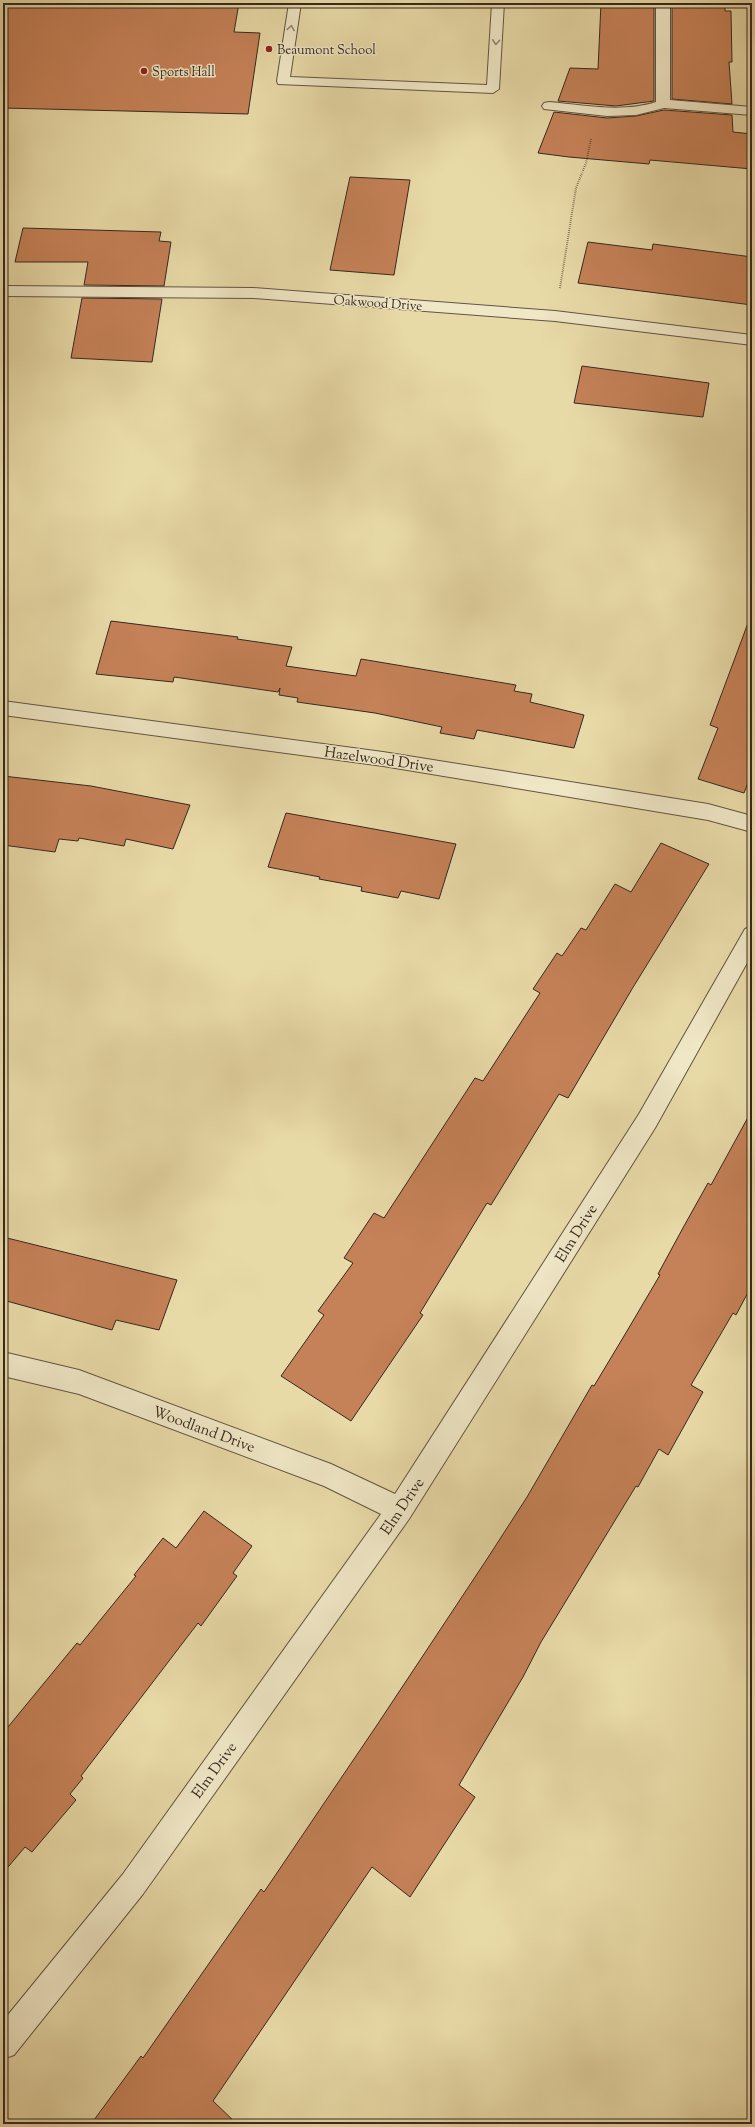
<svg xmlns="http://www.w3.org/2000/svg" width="755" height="2127" font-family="'Sorts Mill Goudy',serif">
<rect width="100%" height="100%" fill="#e8daa7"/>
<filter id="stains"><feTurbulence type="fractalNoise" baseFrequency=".005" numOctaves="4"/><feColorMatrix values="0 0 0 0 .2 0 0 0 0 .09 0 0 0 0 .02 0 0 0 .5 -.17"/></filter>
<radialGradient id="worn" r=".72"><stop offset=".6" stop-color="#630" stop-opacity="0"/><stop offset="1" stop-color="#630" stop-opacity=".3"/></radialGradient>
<path fill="#c58157" stroke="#352820" d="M3 3H239L234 32 260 33 248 114 3 108Z
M601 3H654V101L616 106 558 101 570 68 598 69Z
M672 3H725V11H731L732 62H729L732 104 672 99Z
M664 110 732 115 733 132 752 134V169L650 160 649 164 569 157 538 153 554 112 607 118 636 116Z
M350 177 410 180 394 275 330 270Z
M23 228 161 232 159 241 171 242 164 286 84 285 88 262H15Z
M588 242 652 250 653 244 752 257V305L578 283Z
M82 298 162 299 152 362 71 358Z
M582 366 709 383 703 417 574 403Z
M111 621 238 637 237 639 292 647 286 666 356 676 361 659 516 685 514 691 532 694 530 702 584 715 574 748 477 730 474 739 440 733 442 727 375 713 297 702 298 698 279 695 280 688 278 692 174 677 173 682 96 674Z
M748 623H752V773L744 793 698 779 718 728 710 725Z
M3 776 91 786 190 805 173 849 126 839 124 846 79 838 78 841 59 839 55 852 3 845Z
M286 813 456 844 439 899 401 891 398 898 361 891 362 887 319 879 320 877 268 867Z
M661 843 709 864 632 989 568 1098 559 1094 491 1205 487 1203 420 1313 423 1315 351 1421 281 1376 324 1315 318 1311 353 1263 344 1258 374 1213 384 1218 475 1078 483 1081 540 993 533 989 557 953 562 956 581 928 586 930 615 884 631 892Z
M752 1110V1285L736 1315 733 1313 691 1385 703 1392 668 1455 659 1449 638 1487 636 1486 541 1642 523 1677 459 1785 475 1797 410 1897 372 1867 213 2101 237 2124H91L141 2056 143 2058 261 1889 264 1892 377 1725 487 1559 527 1497 592 1385 594 1386 627 1331 660 1275 658 1274 684 1226 708 1183 711 1185Z
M3 1237 177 1280 159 1330 116 1320 112 1330 3 1300Z
M204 1511 252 1546 233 1573 237 1576 201 1626 198 1623 81 1776 83 1778 70 1794 76 1800 32 1852 25 1847 3 1873V1733L77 1643 80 1645 136 1576 134 1575 163 1538 176 1548Z"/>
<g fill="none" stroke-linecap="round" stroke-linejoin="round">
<defs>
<path id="lane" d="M289 3H301L290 77 487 85 492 3H504L499 89 493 93 278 84 277 81Z"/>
<path id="street" d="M656 3H670V100L752 107V115L664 108 636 115 607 116 544 109 542 106 544 103 549 102C584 105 622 113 656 102Z
M3 286 253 288 555 311 752 335V345L555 321 253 298 3 296Z
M3 701 383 752 708 804 752 816V832L708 820 383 766 3 715Z
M752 926V954L655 1128 409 1519 143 1894 14 2055 3 2059V2021L123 1874 381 1514 324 1486 79 1394 3 1376V1352L79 1370 331 1464 395 1494 639 1114 745 929Z"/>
</defs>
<use href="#lane" stroke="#625442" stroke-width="2"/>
<use href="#street" stroke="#625442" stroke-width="2"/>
<path stroke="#352820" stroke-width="2" stroke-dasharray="0.5 1.5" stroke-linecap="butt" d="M560 288 576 188 586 163 591 139"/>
<use href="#lane" fill="#f0e7c6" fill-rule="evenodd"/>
<use href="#street" fill="#f0e7c6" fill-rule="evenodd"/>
</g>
<defs><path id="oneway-chevron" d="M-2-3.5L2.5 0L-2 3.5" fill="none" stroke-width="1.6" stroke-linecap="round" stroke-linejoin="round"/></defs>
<g stroke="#928873">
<use href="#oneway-chevron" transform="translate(291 28) rotate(-81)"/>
<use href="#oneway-chevron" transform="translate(496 42) rotate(94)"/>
</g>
<g fill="#8f2418" stroke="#f0e7c6" stroke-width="1.5">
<circle cx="269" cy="49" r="4"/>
<circle cx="144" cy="71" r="4"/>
</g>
<g text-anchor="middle" stroke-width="3" stroke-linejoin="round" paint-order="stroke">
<g font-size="13" fill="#352820" stroke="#f0e7c6" text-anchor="start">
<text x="277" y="54">Beaumont School</text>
<text x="152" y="76">Sports Hall</text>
</g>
<g font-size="13" fill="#352820" stroke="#f0e7c6">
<text transform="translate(378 302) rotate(4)" y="5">Oakwood Drive</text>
</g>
<g font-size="15" fill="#352820" stroke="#f0e7c6">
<text transform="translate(379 759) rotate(8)" y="5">Hazelwood Drive</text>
<text transform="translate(576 1233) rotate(-58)" y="5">Elm Drive</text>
<text transform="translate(204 1429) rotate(20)" y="5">Woodland Drive</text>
<text transform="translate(402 1506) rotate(-56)" y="5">Elm Drive</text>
<text transform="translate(214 1770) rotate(-54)" y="5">Elm Drive</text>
</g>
</g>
<rect width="755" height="2127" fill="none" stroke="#e8daa7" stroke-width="16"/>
<rect x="4" y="4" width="747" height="2119" fill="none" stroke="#352820" stroke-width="2"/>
<rect x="8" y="8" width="739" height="2111" fill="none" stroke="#352820"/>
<rect width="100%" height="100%" filter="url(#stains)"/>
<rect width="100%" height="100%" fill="url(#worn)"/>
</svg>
